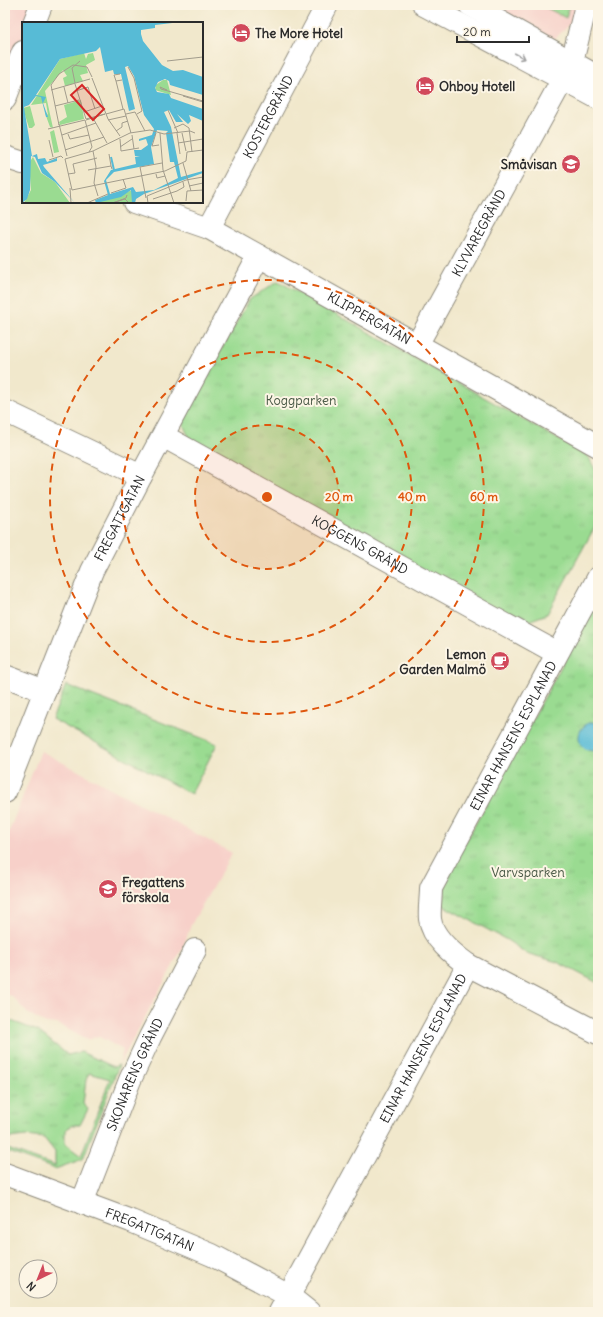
<svg xmlns="http://www.w3.org/2000/svg" width="603" height="1317" font-family="Delius,sans-serif">
<defs>
<pattern id="grass-tufts" width="24" height="20" patternUnits="userSpaceOnUse"><rect width="24" height="20" fill="#9adb91"/><path d="M3 7l-1-3M5 7V3M7 7l1-3M15 17l-1-3M17 17v-4M19 17l1-3" fill="none" stroke="#85bc7d"/></pattern>
</defs>
<rect width="100%" height="100%" fill="#fcf5e5"/>
<filter id="ink" filterUnits="userSpaceOnUse"><feTurbulence type="fractalNoise" baseFrequency=".025" numOctaves="2"/><feDisplacementMap in="SourceGraphic" scale="8" xChannelSelector="R" yChannelSelector="G"/><feConvolveMatrix kernelMatrix="1 2 1 2 8 2 1 2 1" color-interpolation-filters="sRGB"/></filter>
<filter id="wash" filterUnits="userSpaceOnUse"><feTurbulence type="fractalNoise" baseFrequency=".012" numOctaves="4" result="noise"/><feDisplacementMap in="SourceGraphic" scale="16" xChannelSelector="R" yChannelSelector="G"/><feGaussianBlur stdDeviation="0.9" result="paint"/><feColorMatrix in="noise" values="0 0 0 0 0 0 0 0 0 0 0 0 0 0 0 0 0 1.4 0 .05"/><feComposite in="paint" operator="in"/></filter>
<g filter="url(#wash)">
<rect width="100%" height="100%" fill="#f1e8cc"/>
<path fill="#f7d0c9" d="M5 5H41L34 23H23V52L5 99Z
M486 5H579L576 19 552 41Z
M41 751 232 853 191 925 183 947 119 1065 123 1050 98 1036 87 1040 58 1024 46 1023 27 1013 12 996 5 994V841Z"/>
<path fill="url(#grass-tufts)" stroke="#62835e" fill-rule="evenodd" d="M278 281 588 456 598 475V521L547 614 518 625 193 446 181 420 250 299Z
M598 599V983L557 962 526 953 507 940 442 905 445 887 452 867Z
M66 685 217 744 191 794 52 719Z
M11 1021 38 1031 68 1055 81 1052 114 1067 119 1065 83 1159 55 1169 5 1151V1148L55 1166V1152L44 1138 25 1136 10 1138 5 1135V1022ZM89 1073 110 1079 81 1156 65 1144V1130L73 1125H80L88 1109 83 1104 86 1080Z"/>
<path fill="#9adb91" stroke="#62835e" d="M541 5H569L566 18Z"/>
<path fill="#57bbd6" stroke="#417380" d="M591 722 598 723V750C579 756 570 730 591 722Z"/>
</g>
<g filter="url(#ink)">
<g fill="none" stroke-linecap="round" stroke-linejoin="round">
<defs>
<g id="minor">
<path d="M424 5 598 98"/>
<path d="M470 5 598 77"/>
<path d="M34 23 41 5"/>
<path d="M572 62 586 5"/>
<path d="M5 99 23 52"/>
<path d="M5 157 23 163"/>
<path id="s1" d="M134 202 209 228 598 446"/>
<path id="s2" d="M209 228 327 5"/>
<path id="s3" d="M417 345 563 79"/>
<path d="M5 411 141 476"/>
<path id="s4" d="M163 436 557 653"/>
<path d="M5 676 45 691"/>
<path id="s5" d="M5 792 92 571 141 476 259 256"/>
<path d="M468 965 598 1033"/>
<path id="s6" d="M5 1174 131 1221 212 1255 289 1296 309 1312"/>
<path id="s7" d="M82 1203 130 1080 150 1037 195 950"/>
<path id="s8" d="M280 1312 468 965C454 955 432 938 430 919 429 909 431 898 431 888L598 578"/>
</g>
</defs>
<use href="#minor" stroke="#8e8a7c" stroke-width="24"/>
<use href="#minor" stroke="#fff" stroke-width="22"/>
</g>
<defs><path id="oneway-shaft" d="M-6 0H5M1.5-3L5.5 0L1.5 3" fill="none" stroke-width="1.6" stroke-linecap="round" stroke-linejoin="round"/></defs>
<use stroke="#a0a0a0" href="#oneway-shaft" transform="translate(520 56) rotate(28)"/>
</g>
<circle cx="267" cy="497" r="72" fill="#df570e" fill-opacity=".12"/>
<g fill="none" stroke="#df570e" stroke-width="2" stroke-dasharray="7 5">
<circle cx="267" cy="497" r="72"/>
<circle cx="267" cy="497" r="145"/>
<circle cx="267" cy="497" r="217"/>
</g>
<defs>
<symbol id="hotel-disc" viewBox="-11 -11 22 22"><circle r="9.5" fill="#d1495b" stroke="#fcf5e5"/><path d="M-6-4.5h1.5V1H6V5H4.5V3h-9V5H-6ZM-4 0a1.8 1.8 0 1 1 3.6 0ZM.5 0V-2.5h3Q6-2.5 6 0Z" fill="#fff"/></symbol>
<symbol id="school-disc" viewBox="-11 -11 22 22"><circle r="9.5" fill="#d1495b" stroke="#fcf5e5"/><path d="M0-5L7-2L0 1L-7-2ZM-4 1L0 2.5L4 1V4Q0 6-4 4Z" fill="#fff"/></symbol>
<symbol id="cafe-disc" viewBox="-11 -11 22 22"><circle r="9.5" fill="#d1495b" stroke="#fcf5e5"/><path d="M-5.5-4.5H6V0H3Q3 3.5 0 3.5H-2.5Q-5.5 3.5-5.5 0ZM3-3.2v2h1.7v-2ZM-6 4.5H4V6H-6Z" fill="#fff"/></symbol>
</defs>
<g fill-rule="evenodd">
<use href="#hotel-disc" x="230" y="22" width="22" height="22"/>
<use href="#hotel-disc" x="414" y="75" width="22" height="22"/>
<use href="#school-disc" x="560" y="153" width="22" height="22"/>
<use href="#cafe-disc" x="489" y="650" width="22" height="22"/>
<use href="#school-disc" x="97" y="878" width="22" height="22"/>
</g>
<g text-anchor="middle" stroke-width="4" stroke-linejoin="round" paint-order="stroke">
<g font-size="13" font-weight="bold" fill="#2b2b2b" stroke="#fcf5e5" text-anchor="start">
<text x="255" y="38">The More Hotel</text>
<text x="439" y="91">Ohboy Hotell</text>
<text x="557" y="169" text-anchor="end">Småvisan</text>
<text x="486" y="659" text-anchor="end">Lemon<tspan x="486" dy="15">Garden Malmö</tspan></text>
<text x="122" y="887">Fregattens<tspan x="122" dy="15">förskola</tspan></text>
</g>
<g font-size="13" fill="#2b2b2b" stroke="#fcf5e5">
<text dy="5" stroke="none"><textPath href="#s2" startOffset="126">KOSTERGRÄND</textPath></text>
<text dy="5" stroke="none"><textPath href="#s3" startOffset="128">KLYVAREGRÄND</textPath></text>
<text dy="5" stroke="none"><textPath href="#s1" startOffset="263">KLIPPERGATAN</textPath></text>
<text dy="5" stroke="none"><textPath href="#s5" startOffset="297">FREGATTGATAN</textPath></text>
<text dy="5" stroke="none"><textPath href="#s4" startOffset="225">KOGGENS GRÄND</textPath></text>
<text dy="5" stroke="none"><textPath href="#s8" startOffset="660">EINAR HANSENS ESPLANAD</textPath></text>
<text dy="5" stroke="none"><textPath href="#s8" startOffset="300">EINAR HANSENS ESPLANAD</textPath></text>
<text dy="5" stroke="none"><textPath href="#s7" startOffset="139">SKONARENS GRÄND</textPath></text>
<text dy="5" stroke="none"><textPath href="#s6" startOffset="155">FREGATTGATAN</textPath></text>
</g>
<g font-size="13" fill="#475744" stroke="#fcf5e5">
<text x="301" y="405">Koggparken</text>
<text x="528" y="877">Varvsparken</text>
</g>
</g>
<g transform="translate(22 22)">
<rect width="181" height="181" fill="#f1e8cc"/>
<path d="M62 31 64 37 66 32 71 31 73 38 64 43 66 51 58 53 61 59 43 64 41 56 45 54 41 48 23 69 31 106 28 105 24 94 23 89 26 93 24 81 9 83 38 37ZM141 58H145L149 73 133 68 134 63ZM59 78 62 97 38 103 37 100 45 95 42 83ZM8 84 13 103 10 106H7L1 86ZM32 108 37 130 32 131 28 110ZM11 135 19 151 33 160 48 181H2L9 168 7 141ZM110 168V181H78L77 178 89 177Z" fill="#9adb91"/>
<path d="M0 0H159L133 3V6L119 8V12L121 19 140 43 151 49 161 48 181 55V73L148 63 147 59 143 57 136 60 133 66 135 70 147 72 149 76 181 87V99L167 93 169 99 166 102 155 92 161 100H154L147 88 142 90 149 105 159 155 177 150 181 149V151L122 172 114 177 113 181H110L109 168 99 175 74 181 73 178 86 173 82 159 89 148 114 142 113 135 118 134H113L112 128H119L126 123 124 117 117 119V117L130 113 132 107 122 93 112 54 106 44 103 45 113 87 107 89 99 52H92L91 48 83 50 78 25 74 29 38 37 14 73 24 75 21 81 26 95H24L19 75 14 74 7 83 2 85 10 134 15 132 16 137 23 136 25 140 35 136V139L21 143 22 145 53 181 33 160 20 151 13 135 9 134 8 168 5 177 0 181ZM135 108 146 109 144 111 148 140H152L156 156 132 168 114 170 111 165 88 172 84 158 92 150 132 142 129 125Z" fill="#57bbd6" fill-rule="evenodd"/>
<path fill="none" stroke="#57bbd6" stroke-width="2" d="M89 135 92 148"/>
<path fill="none" stroke="#a29c8c" stroke-width="1" d="M145 39 181 35M106 45 112 56 120 89 115 92M70 56 86 97 98 114M100 58 94 59 101 87M94 59 92 53 98 52M53 61 50 46 58 39M53 62 64 97M42 65 46 81M29 68 68 57M145 68 138 65 139 67 181 79M54 69 66 65 73 87M161 74 181 80M33 84 57 78M146 88 156 111M62 90 80 84M84 92 102 87 109 111M104 92 113 90 123 109M71 96 85 121M64 97 83 92 64 98M63 98 70 125 67 130M86 98 104 94M37 102 45 134M37 103 29 63 37 52 51 43 65 45 70 55M152 106 161 102 167 106 170 130M26 107 63 98M128 108 142 112 168 109 173 111M94 109 100 105V101L106 99M134 111 130 124 137 123M138 111 141 148 152 181M155 111 158 132M160 111 164 129M46 112 48 117 67 113M40 113 74 101M110 113 112 127M98 117 99 129 117 126M27 118 31 135M156 121 181 117M98 125 110 117M43 128 82 115M71 129 74 145 72 161 76 174M87 132 89 144M27 138 39 134 41 136M161 141 169 169M66 148 89 144 90 147M46 152 53 151 51 142 75 136M134 152 135 156 143 154M167 164 181 161M48 166 49 181M50 168 143 149 164 139 165 130 181 128M50 168 43 137 71 129 108 111 128 108M155 169 162 165 161 160M89 171 104 166 101 157M124 176 118 145 140 141M131 177 155 169M164 179 165 169 181 168M65 181 86 172M90 181 103 177 107 181M91 181 104 176 105 173M126 181 125 174 164 158 181 155"/>
<path fill="#d62828" fill-opacity="0.15" stroke="#d62828" stroke-width="2" d="M60 63 82 87 71 98 49 73Z"/>
<rect width="181" height="181" fill="none" stroke="#2b2b2b" stroke-width="2"/>
</g>
<circle cx="267" cy="497" r="6" fill="#df570e" stroke="#fcf5e5" stroke-width="2"/>
<g font-size="12" text-anchor="middle" font-weight="bold" fill="#df570e" stroke="#fcf5e5" stroke-width="4" stroke-linejoin="round" paint-order="stroke">
<text x="339" y="501">20 m</text>
<text x="412" y="501">40 m</text>
<text x="484" y="501">60 m</text>
</g>
<rect width="603" height="1317" fill="none" stroke="#fcf5e5" stroke-width="20"/>
<g transform="translate(38 1279) rotate(223)"><circle r="19" fill="#fcf5e5" stroke="#a8a49b"/>
<path d="M0-3L7 15L0 10L-7 15Z" fill="#d1495b"/>
<text y="-6" font-size="11" font-weight="bold" text-anchor="middle" fill="#2b2b2b">N</text>
</g>
<path d="M457 36v6h72v-6" fill="none" stroke="#2b2b2b" stroke-width="2"/>
<text x="463" y="36" font-size="12" fill="#2b2b2b" stroke="#fcf5e5" stroke-width="3" paint-order="stroke">20 m</text>
</svg>
